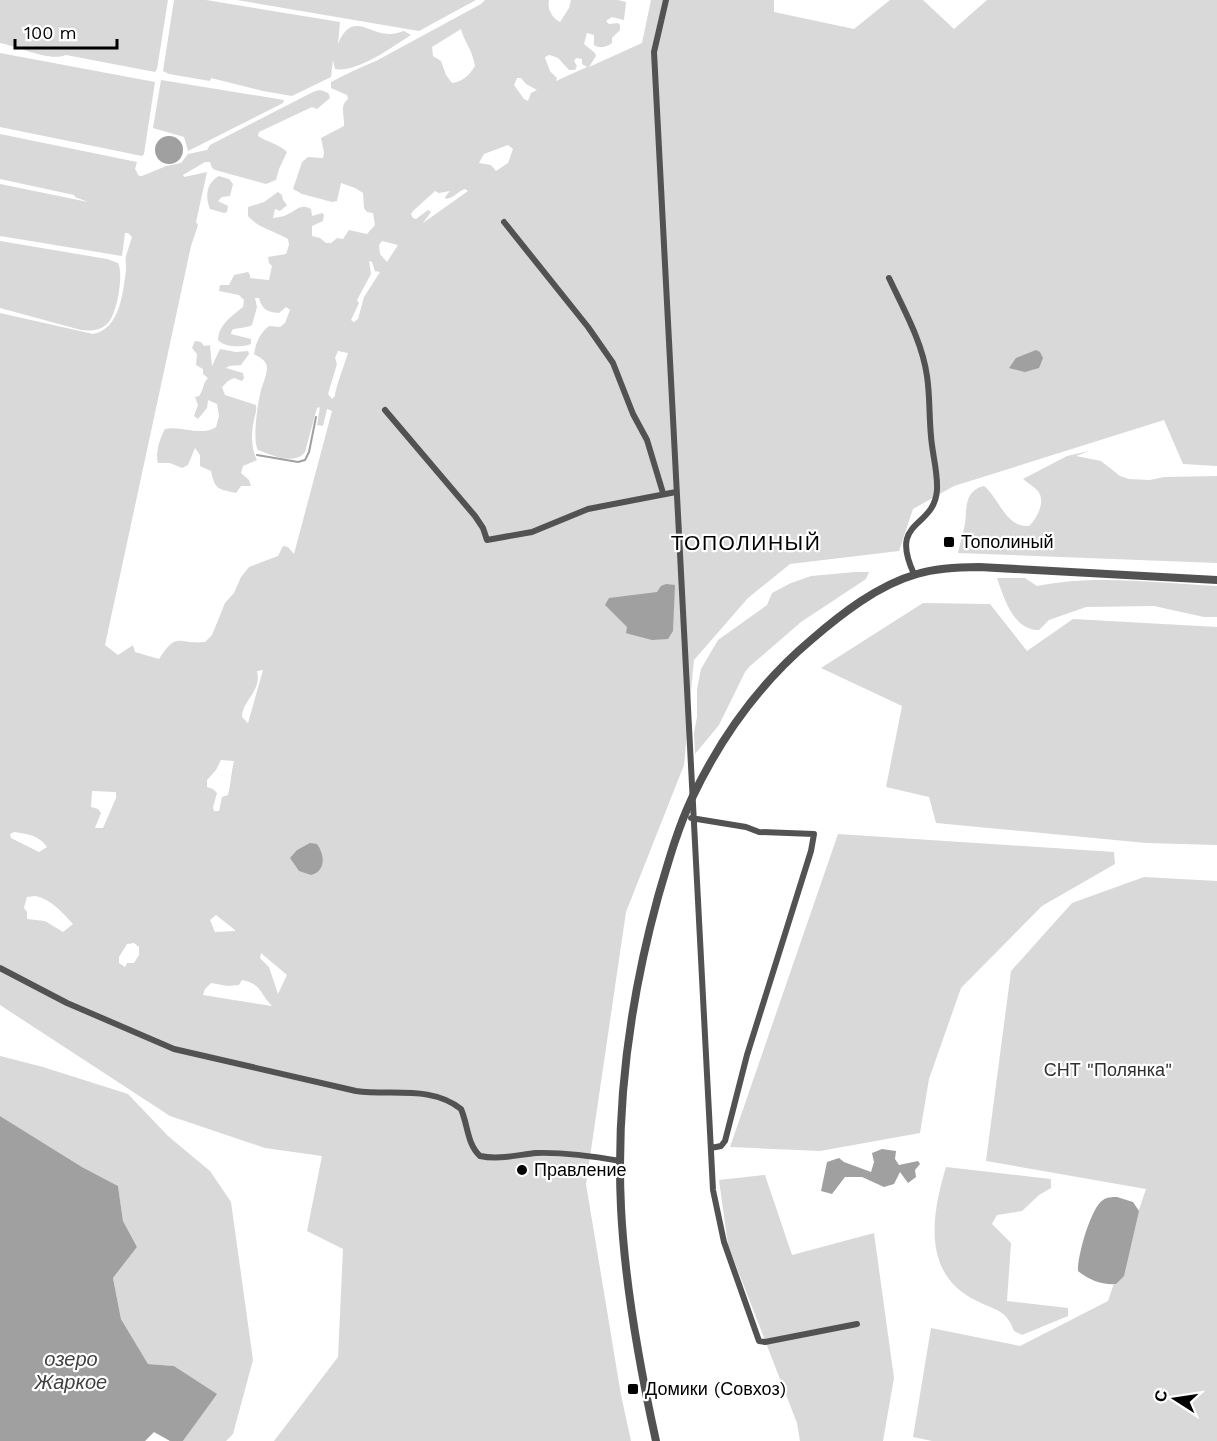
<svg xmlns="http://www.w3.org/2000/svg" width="1217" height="1441" font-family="'Work Sans',sans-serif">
<rect width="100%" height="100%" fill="#fff"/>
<path fill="#d9d9d9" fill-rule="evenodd" d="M0 0H168L157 69 155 72 66 55C49 62 17 46 0 43Z
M174 0H206L340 22 338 44C352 10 369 35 390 34 395 34 400 32 404 31L411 35C392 47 357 73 335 69L333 60 331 77 292 96 263 91 211 78 210 81 169 74 163 71Z
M237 0H476L419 31Z
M485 0H549C547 9 552 18 560 22L569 8 571 0H618L626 2 624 20 612 17 606 21 609 24 618 23 620 25V30L612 38V43C607 47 600 49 594 45V35L587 33 584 44 595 53 596 56 589 67 642 43 651 0H774V12L854 29 890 0H923L954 29 987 0H1217V466L1183 464 1164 420 954 486 913 509 899 551 790 564 748 598 694 660 684 765 626 912 586 1184 621 1395 631 1441H274L338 1357 343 1249 307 1231 322 1156 265 1148 170 1116 0 1005V313L93 334C120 329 123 293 126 270 126 265 125 260 126 256 128 250 130 243 132 237L128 233H125L122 256 0 236V184L88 202 75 197 74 195 0 179V134L137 162 135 169 139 176H142L166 166 181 163 188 154 207 150 210 145 309 94C317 90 321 88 329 94L330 98 317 109 312 107 259 132 258 136C267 142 279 144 287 152L279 169 276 180 266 184 215 170 212 168 210 162H205L183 175 184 177 207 172 196 222 198 225 191 246 105 645 118 655 133 645 135 652 159 659C178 630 177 645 205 642L212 635 225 603 234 593 241 577 249 567 278 556 283 546 288 547 294 554 332 411 327 409 323 426 317 425 320 407 317 408 305 452C294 466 272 455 258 450 252 440 258 402 261 390 263 384 267 374 267 367 266 360 259 357 254 354 256 342 260 333 269 326L280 327 285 323 290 310 286 307 279 313C268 312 262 310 259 298H255L257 307 252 325C244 329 238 327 232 330L231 334 251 339V344C241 348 224 347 218 340 219 324 232 316 243 307L244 300 239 295 219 291 220 285H229L234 275 248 272 250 275V278L269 280 272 266 269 263 268 257 286 254 289 245 288 239C275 231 258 228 248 216V207L264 202 278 192 282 195 283 200 287 205 280 211 275 209 273 218C278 217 284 217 288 214 297 210 301 203 311 209L312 216 322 213 324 215 323 221 312 226V236L320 238 326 243H331L337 238 343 239 349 230 367 234 375 225 373 213 367 212 364 208 363 193 355 188 341 183 337 201 332 202 302 194 293 189 302 162 308 157 323 158 324 153 321 138 344 126C345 116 339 106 348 99L347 95 331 88V82C346 74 361 67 376 61L481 4ZM461 29C465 44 472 48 475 66 470 74 463 82 452 83L446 75 441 61 433 56 432 47ZM550 55 558 58 569 70H575L577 66 574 61 576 58 582 59V64L587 67 556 81 557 78 550 71 545 58 546 56ZM517 78H521L526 84 537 90 531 93 528 101 524 99 514 85ZM508 145 513 149 508 163 496 171 491 165 479 163 484 154ZM465 189 468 191 423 223 431 212 428 210 416 219 413 218 411 214 413 211 435 191 439 193 450 191 445 197 446 199C454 198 458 191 465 189ZM382 241 398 245 387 262 380 254 379 245ZM369 261 372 262 375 271 380 272 364 297 358 319 354 322 351 320 352 318 359 303 357 300 371 274ZM338 351 348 353C345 363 335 389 335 396L332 399 328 394 337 364 335 358ZM263 670 248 723 242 717C242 700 262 692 257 671ZM221 760 234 761C231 773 231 783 228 795L222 797 219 811H214L213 807 217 793 213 789 207 787V780L216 770ZM92 791 116 792V798L103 828H95L101 813 98 809 91 807ZM14 832C27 834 39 835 47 847L39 852 11 838 10 834ZM35 896C51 899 62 912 73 924L63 932 45 921 27 919V912L24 908 27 897ZM216 915 235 930V931L215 932 210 920ZM134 943 139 947V955L134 963H127L125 967 119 963V957L127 944ZM261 953 287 975 278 994 269 967 260 958ZM242 980C262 984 260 994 272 1006L203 995 205 989 211 983 228 986 239 985Z
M0 53 155 82 144 154 142 156 0 127Z
M161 80 284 100 283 103 188 151 184 137 153 128Z
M219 176 229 179 233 184 230 196 222 197 218 201 228 206 227 212 224 213 210 209C205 197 206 183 219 176Z
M0 241 107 259 118 263C124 274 117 314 108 323 100 331 91 331 81 330L0 308Z
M195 341 201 342 204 346 210 345 212 366 220 349 236 352 248 351 249 354 241 365 229 366 226 368 243 373 244 378 242 381 234 378 228 381 222 387 225 395 256 405C257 412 255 414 254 420 251 432 251 449 257 460L243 466 241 473 249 480 251 486H241L236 493C218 489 215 490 211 471L200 466V455L195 448 188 465 182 468 170 463H158C155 453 160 438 165 429 181 425 201 437 216 427L219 416 217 404 208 400 207 408 198 419 194 416 198 405 195 397 199 396C204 390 202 384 208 378L203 374V369L196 365 197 354 192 348Z
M1089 451 1076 456 1101 461 1120 476 1129 479 1150 480 1164 477 1217 476V563L958 553C960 543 963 534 965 524 967 508 964 491 984 486 999 498 1006 528 1029 526 1037 519 1046 501 1038 491 1034 487 1028 483 1023 479L1067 456Z
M855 572H869L866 579 801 622 750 666 745 672 719 725 695 754 694 733 697 717V689L701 669 718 640 767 605 772 593 791 583 811 576Z
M997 578H1025L1037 586C1095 574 1158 583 1217 586V617H1204L1154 606 1086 607 1049 620 1039 630C1013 630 1004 598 997 578Z
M923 603 990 604 1027 651 1073 619 1217 627V845L1146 843 936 823 929 797 886 787 902 706 821 668Z
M838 834 1114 852 1115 864 1042 906 961 988 929 1079 920 1133 820 1151 730 1147Z
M1144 877 1217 881V1441H932L913 1437 931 1328 1020 1346 1108 1301 1146 1189 986 1161 1011 971 1072 903Z
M0 1056 43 1067 128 1094 168 1136 210 1171 231 1202 253 1360 233 1434 226 1441H183L216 1394 174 1366 148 1364 121 1319 113 1278 137 1247 123 1221 118 1186 82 1167 0 1116Z
M946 1167 1051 1179V1188L1039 1195 1022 1211 997 1215 992 1224 1011 1243 1007 1301 1068 1308V1316L1022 1335 1014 1331C1006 1309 996 1311 977 1301 922 1275 931 1217 946 1167Z
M765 1175 792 1255 874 1233 894 1378 883 1441H800L797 1423 728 1245 719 1180Z"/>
<path fill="#a0a0a0" d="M155 150a14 14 0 1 1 28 0a14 14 0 1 1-28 0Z
M1036 350 1040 352 1043 358 1039 368 1025 372 1009 368 1016 358Z
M666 584 675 585 673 631 668 639 652 640 629 634 626 633 627 627 605 605 609 598 657 592 661 586Z
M310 843 317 844C325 855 326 871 311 875L299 871 290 858 297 850Z
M0 1116 82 1167 118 1186 123 1221 137 1247 113 1278 121 1319 148 1364 174 1366 217 1394 183 1441H170L154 1432 145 1441H0Z
M882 1149 896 1151 895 1159 899 1165 918 1161 920 1164 915 1170 916 1177 908 1183 900 1172 894 1184 884 1187 862 1177H845L832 1194 821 1191 827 1162 839 1158 844 1162 871 1172 874 1162 872 1153Z
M1117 1197 1133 1202 1139 1211 1124 1276 1116 1284C1102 1285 1089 1280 1078 1271 1077 1257 1091 1207 1103 1200 1107 1197 1112 1197 1117 1197Z"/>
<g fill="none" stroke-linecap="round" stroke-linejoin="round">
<path stroke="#a0a0a0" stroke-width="2" d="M257 455 298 462 305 460 309 452 316 417"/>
<path stroke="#525252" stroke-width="6" d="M666 0 654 52 713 1190 724 1242 759 1341 765 1342 857 1324
M504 222 588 327 613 363 633 414 647 440 663 493
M889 278C904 310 922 341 927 376 930 396 929 416 931 436 932 453 938 472 937 490 934 530 888 518 914 574
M385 410 475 516 483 528 487 540 532 532 588 509 676 492
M691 818 746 827 759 832 814 834 811 851 747 1055 725 1141 721 1146 711 1148
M0 968 67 1003 174 1049 356 1091C391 1096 431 1085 461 1109 468 1125 467 1144 480 1156 498 1160 517 1155 536 1153 565 1152 592 1156 620 1161"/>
<path stroke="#525252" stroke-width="8" d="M656 1441C639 1364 625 1287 621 1208 616 1103 630 999 658 897 668 863 677 830 692 798 720 739 760 683 811 640 841 614 878 585 917 574 937 568 958 567 979 567L1217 580"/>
</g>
<g fill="#000" stroke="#fff" stroke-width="2">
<rect x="943" y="536" width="12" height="12" rx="3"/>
<circle cx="522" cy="1170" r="6"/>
<rect x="627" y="1383" width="12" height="12" rx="3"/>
</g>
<g text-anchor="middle" stroke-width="4.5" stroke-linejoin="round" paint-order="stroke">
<g font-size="18" fill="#000" stroke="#fff" text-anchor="start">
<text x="961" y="548">Тополиный</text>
<text x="534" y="1176">Правление</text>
<text x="645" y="1395">Домики (Совхоз)</text>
</g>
<g font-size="18" fill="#303030" stroke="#fff">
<text x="1108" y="1076">СНТ "Полянка"</text>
</g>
<g font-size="20" font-style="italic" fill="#414141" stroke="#fff">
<text x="71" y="1366">озеро<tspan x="71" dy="23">Жаркое</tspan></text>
</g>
<g font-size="21" letter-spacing="1.5" fill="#000" stroke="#fff">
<text x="746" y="550">ТОПОЛИНЫЙ</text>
</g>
</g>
<g transform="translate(1175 1399) rotate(282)" stroke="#ffffff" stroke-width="4.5" paint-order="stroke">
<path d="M0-4.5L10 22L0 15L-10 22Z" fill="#000000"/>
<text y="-9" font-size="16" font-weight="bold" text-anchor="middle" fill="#000000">С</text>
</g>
<path d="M15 39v9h102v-9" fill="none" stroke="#000000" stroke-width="3"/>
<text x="24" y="39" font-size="18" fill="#000000" stroke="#ffffff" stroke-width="4.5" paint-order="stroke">100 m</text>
</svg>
